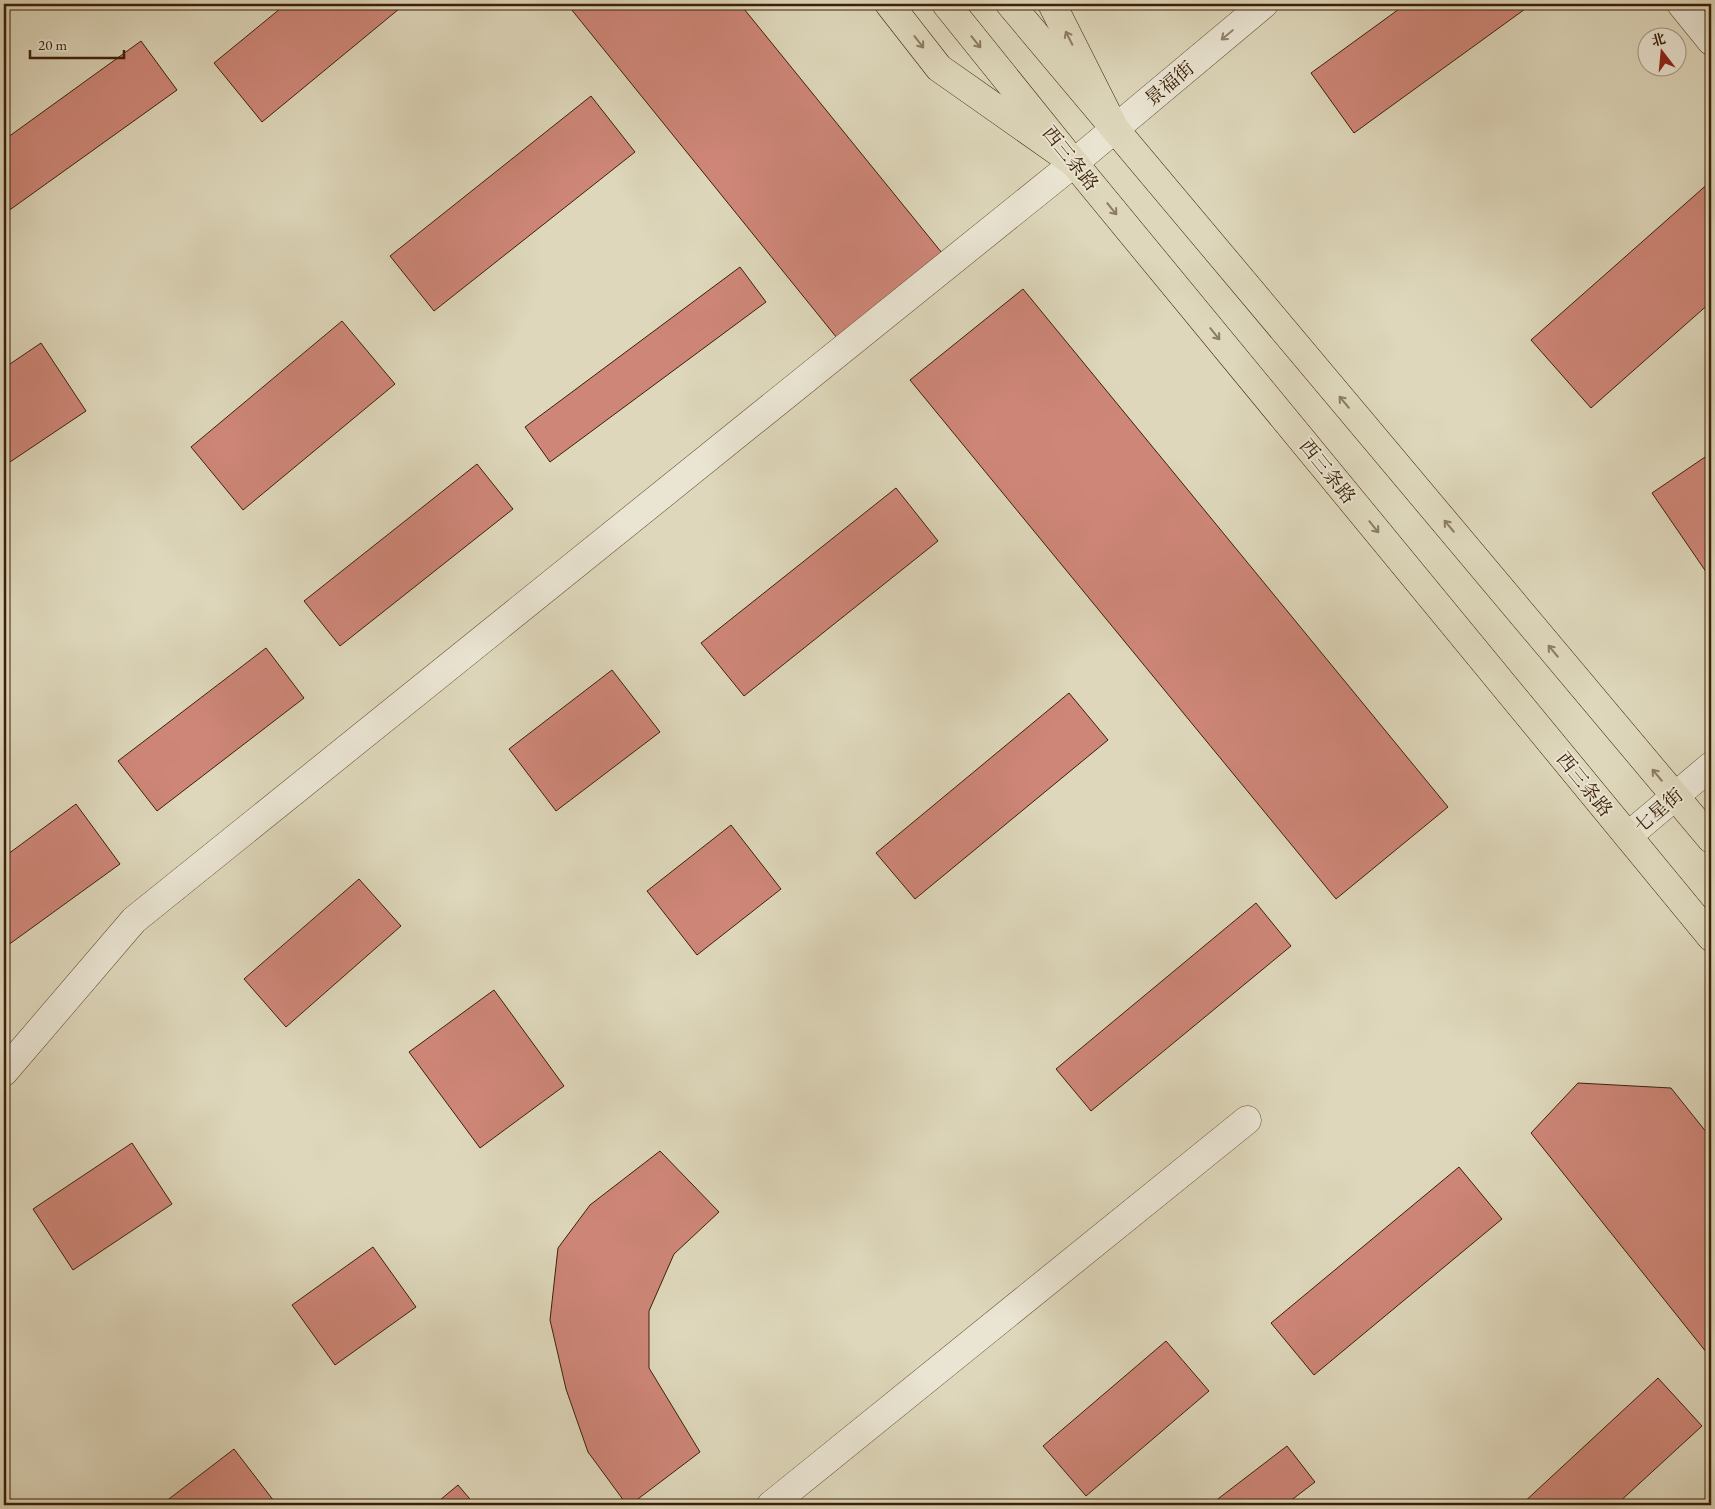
<svg xmlns="http://www.w3.org/2000/svg" width="1715" height="1509" font-family="'EB Garamond','Noto Serif SC',serif">
<rect width="100%" height="100%" fill="#ded7bb"/>
<filter id="stains"><feTurbulence type="fractalNoise" baseFrequency=".004" numOctaves="4"/><feColorMatrix values="0 0 0 0 .2 0 0 0 0 .09 0 0 0 0 .02 0 0 0 .5 -.17"/></filter>
<radialGradient id="worn" r=".72"><stop offset=".6" stop-color="#630" stop-opacity="0"/><stop offset="1" stop-color="#630" stop-opacity=".3"/></radialGradient>
<path fill="#ce8678" stroke="#3c2006" d="M286 4H405L262 122 214 63Z
M567 4H740L942 253 837 338Z
M1406 4H1532L1354 133 1311 73Z
M141 41 177 90 4 214V140Z
M591 96 635 152 434 311 390 256Z
M1711 181V302L1591 408 1531 340Z
M740 267 766 302 550 462 525 427Z
M1023 289 1448 807 1336 899 910 380Z
M342 321 395 384 243 510 191 447Z
M41 343 86 411 4 466V368Z
M1711 453V579L1652 493Z
M477 464 513 509 340 646 304 601Z
M896 488 938 541 744 696 701 643Z
M266 648 304 698 157 811 118 761Z
M612 670 660 732 556 811 509 749Z
M1069 693 1108 740 915 899 876 853Z
M76 804 120 864 4 948V857Z
M731 825 781 889 697 955 647 891Z
M359 879 401 926 286 1027 244 979Z
M1256 903 1291 946 1091 1111 1056 1069Z
M494 990 564 1086 480 1148 409 1052Z
M1578 1083 1671 1088 1711 1138V1358L1531 1133Z
M132 1143 172 1204 73 1270 33 1209Z
M660 1151 719 1212 674 1254 649 1311V1368L700 1452 630 1505H627L588 1452 566 1389 550 1320 558 1248 590 1205Z
M1459 1167 1502 1219 1314 1375 1271 1323Z
M373 1247 416 1307 335 1365 292 1305Z
M1166 1341 1209 1391 1086 1496 1043 1446Z
M1658 1378 1702 1426 1616 1505H1521Z
M1287 1446 1315 1482 1285 1505H1210Z
M234 1449 277 1505H161Z
M458 1485 475 1505H434Z"/>
<g fill="none" stroke-linecap="round" stroke-linejoin="round">
<defs>
<path id="minor" d="M1681 4 1711 41
M1628 836 1711 766
M4 1072 134 920 1074 163 1264 4
M771 1505 1247 1120"/>
<path id="major" d="M946 4 1074 163 1711 937
M1010 4 1711 839"/>
<path id="highway" d="M889 4 939 68 1074 163
M1052 4 1115 129"/>
</defs>
<use href="#minor" stroke="#644e33" stroke-width="29"/>
<use href="#major" stroke="#3c2006" stroke-width="29"/>
<use href="#highway" stroke="#3c2006" stroke-width="29"/>
<use href="#minor" stroke="#eae5d3" stroke-width="28"/>
<use href="#major" stroke="#ded7bb" stroke-width="28"/>
<use href="#highway" stroke="#ded7bb" stroke-width="28"/>
</g>
<defs><path id="oneway-shaft" d="M-6 0H5M1.5-3L5.5 0L1.5 3" fill="none" stroke-width="1.6" stroke-linecap="round" stroke-linejoin="round" transform="scale(1.25)"/></defs>
<use stroke="#93826c" href="#oneway-shaft" transform="translate(1227 35) rotate(140)"/>
<g stroke="#8d7c60">
<use href="#oneway-shaft" transform="translate(1069 38) rotate(-117)"/>
<use href="#oneway-shaft" transform="translate(919 42) rotate(52)"/>
<use href="#oneway-shaft" transform="translate(976 42) rotate(51)"/>
<use href="#oneway-shaft" transform="translate(1112 209) rotate(51)"/>
<use href="#oneway-shaft" transform="translate(1215 334) rotate(51)"/>
<use href="#oneway-shaft" transform="translate(1344 402) rotate(-130)"/>
<use href="#oneway-shaft" transform="translate(1449 526) rotate(-130)"/>
<use href="#oneway-shaft" transform="translate(1374 527) rotate(51)"/>
<use href="#oneway-shaft" transform="translate(1553 651) rotate(-130)"/>
<use href="#oneway-shaft" transform="translate(1657 775) rotate(-130)"/>
</g>
<g text-anchor="middle" stroke-width="4" stroke-linejoin="round" paint-order="stroke">
<g font-size="19" fill="#3c2006" stroke="#eae5d3">
<text transform="translate(1169 83) rotate(-40)" y="7">景福街</text>
<text transform="translate(1071 158) rotate(51)" y="7">西三条路</text>
<text transform="translate(1328 471) rotate(51)" y="7">西三条路</text>
<text transform="translate(1585 784) rotate(51)" y="7">西三条路</text>
<text transform="translate(1658 810) rotate(-40)" y="7">七星街</text>
</g>
</g>
<rect width="1715" height="1509" fill="none" stroke="#ded7bb" stroke-width="20"/>
<rect x="5" y="5" width="1705" height="1499" fill="none" stroke="#3c2006" stroke-width="2.5"/>
<rect x="10" y="10" width="1695" height="1489" fill="none" stroke="#3c2006"/>
<g transform="translate(1662 52) rotate(344)"><circle r="24" fill="#eae5d3" stroke="#a49681"/>
<path d="M0-4L9 19L0 12L-9 19Z" fill="#8f2418"/>
<text y="-8" font-size="14" font-weight="bold" text-anchor="middle" fill="#3c2006">北</text>
</g>
<path d="M30 50v8h94v-8" fill="none" stroke="#3c2006" stroke-width="2.5"/>
<text x="38" y="50" font-size="15" fill="#3c2006" stroke="#eae5d3" stroke-width="4" paint-order="stroke">20 m</text>
<rect width="100%" height="100%" filter="url(#stains)"/>
<rect width="100%" height="100%" fill="url(#worn)"/>
</svg>
